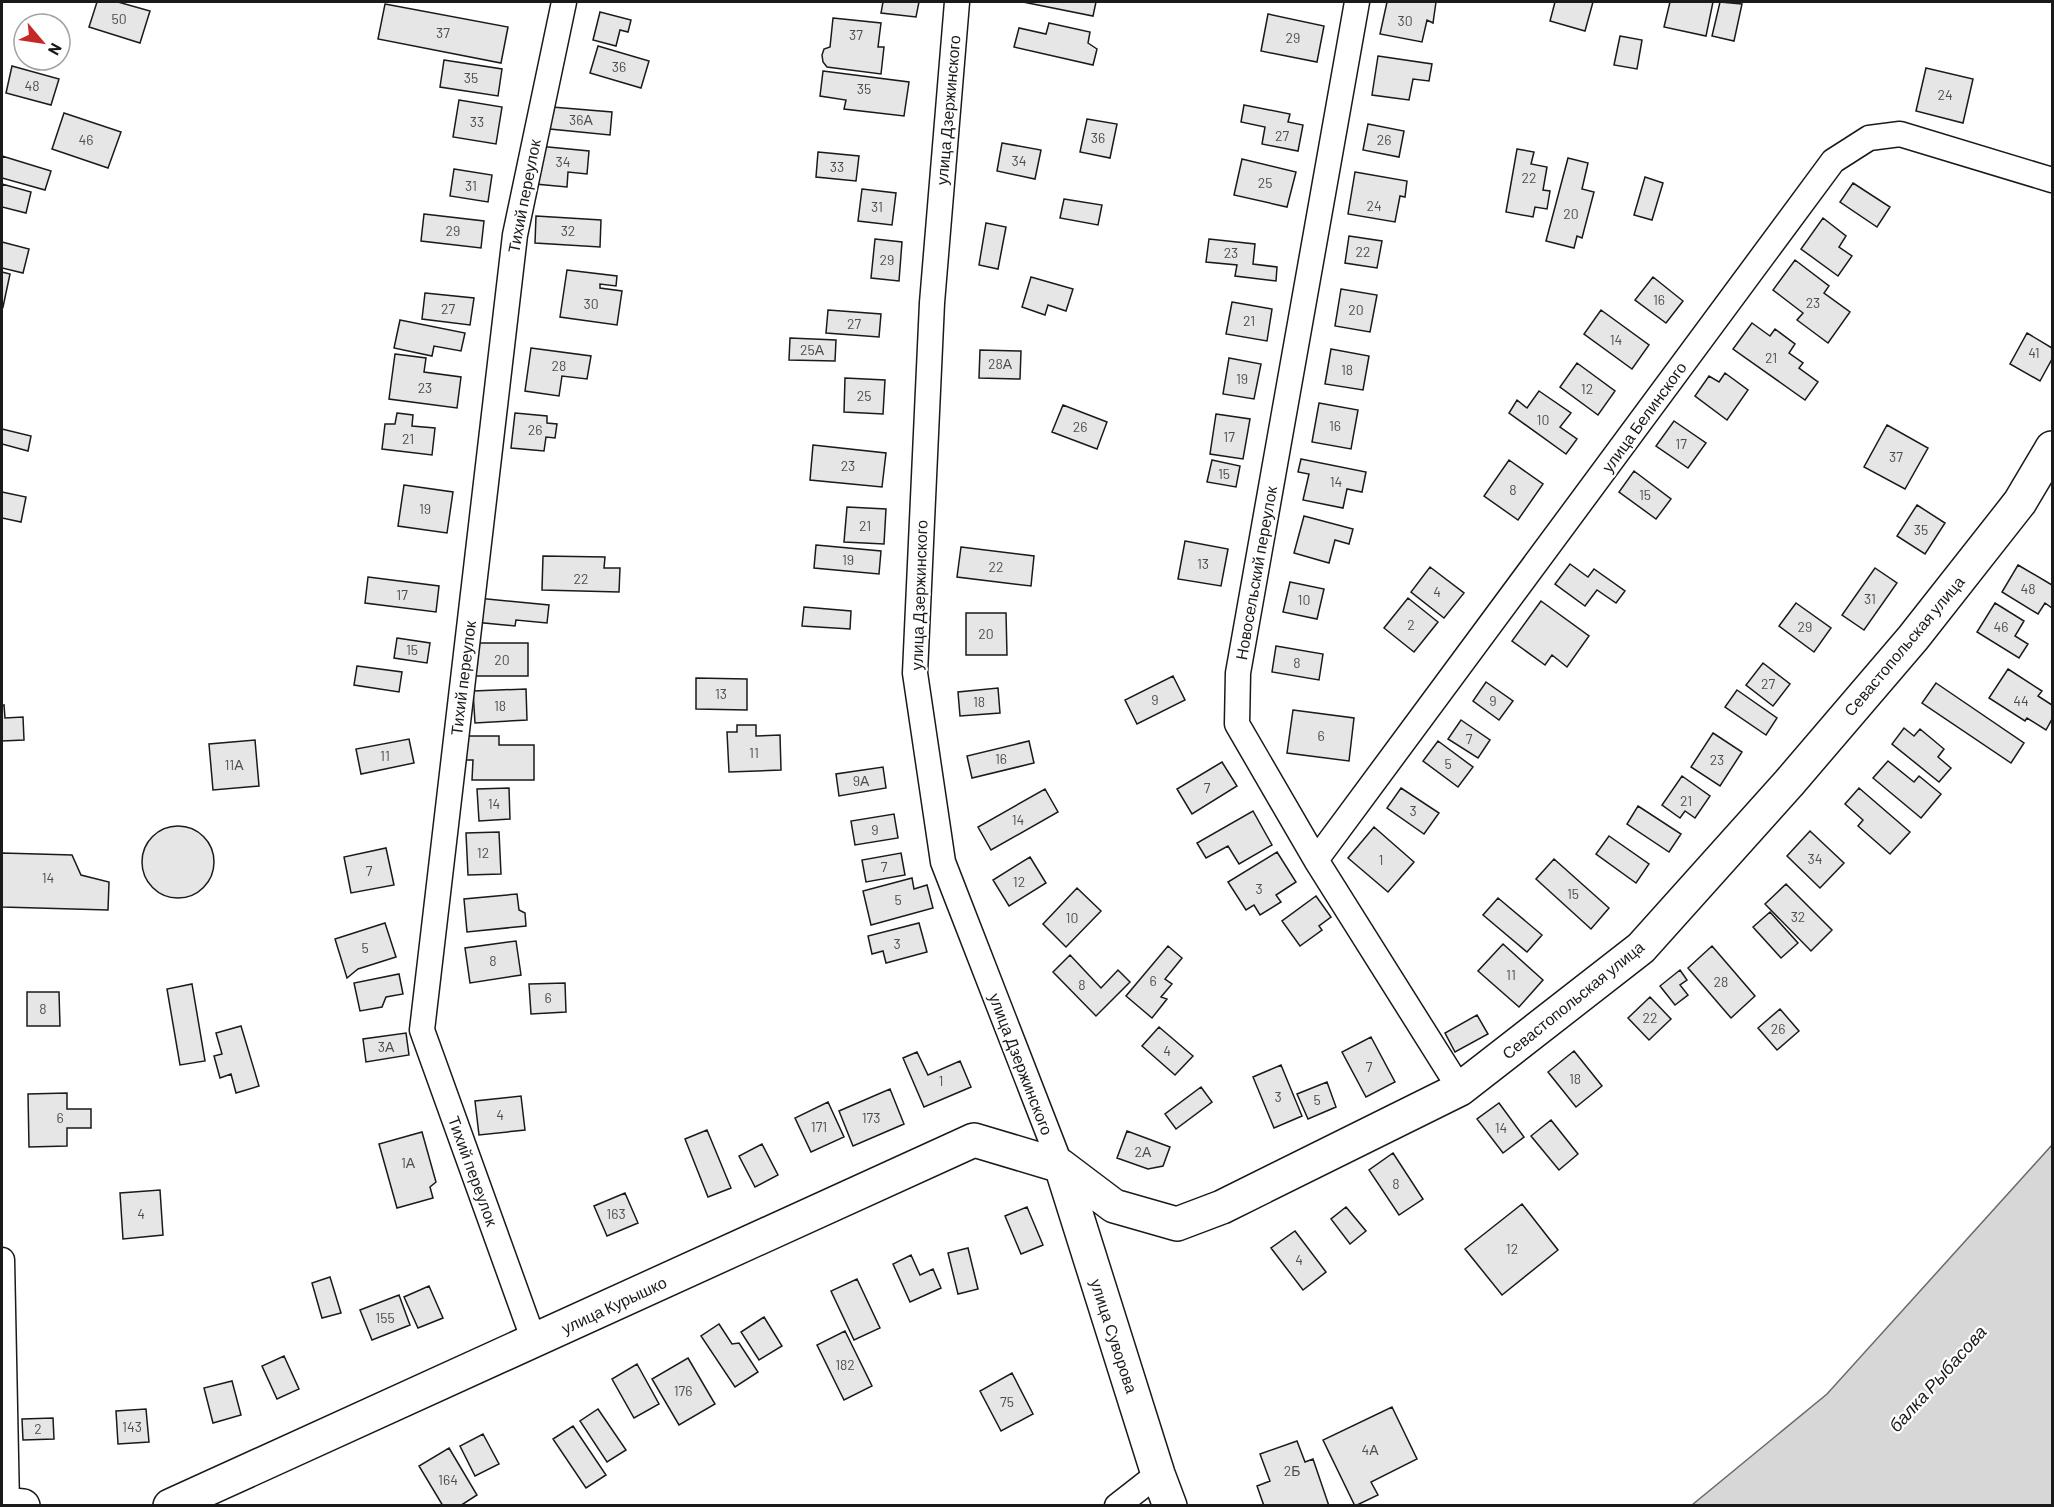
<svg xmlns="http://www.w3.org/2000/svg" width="2054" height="1507" font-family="Barlow,sans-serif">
<rect width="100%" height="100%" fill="#fff"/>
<path fill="#d7d7d7" stroke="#6a6a6a" stroke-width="1.5" d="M2052 1145V1505H1692L1827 1394Z"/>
<path fill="#e6e6e6" stroke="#1a1a1a" stroke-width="1.5" d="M97 2H118L150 11 140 43 89 27Z
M883 2H919L916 17 881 13Z
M1023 2H1096L1093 16Z
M1387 2H1436L1433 23 1427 20 1422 42 1380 34Z
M1555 2H1593L1585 31 1550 21Z
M1670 2H1713L1706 36 1664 27Z
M1720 2 1742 4 1734 41 1712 36Z
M385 4 508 27 501 63 378 39Z
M600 12 631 20 628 32 620 30 616 46 593 40Z
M1268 14 1324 26 1317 62 1261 51Z
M833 18 881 23 878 47H884L881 74 827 67 823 62 822 55 824 49 830 47Z
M1049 23 1090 32 1088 43 1097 49 1093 65 1014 47 1019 28 1046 34Z
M1620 36 1642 40 1637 69 1614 65Z
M598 46 649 61 641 88 590 73Z
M1378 56 1432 64 1429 81 1413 79 1409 100 1372 95Z
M444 60 502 69 498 96 440 87Z
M12 66 59 79 51 105 6 93Z
M1926 68 1973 79 1963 123 1916 111Z
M823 71 909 82 904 116 844 109 846 100 820 96Z
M459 100 502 107 496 144 453 137Z
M1244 105 1290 114 1288 122 1303 125 1298 151 1262 144 1265 127 1241 122Z
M552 107 612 112 610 135 550 129Z
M64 113 121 132 108 168 52 149Z
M1087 119 1117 124 1110 158 1080 152Z
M1368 124 1404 131 1399 157 1363 150Z
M1002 143 1041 150 1035 179 997 171Z
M538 146 589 151 587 174 568 172 567 187 535 184Z
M1517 149 1534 152 1531 164 1547 167 1543 190 1550 191 1547 209 1535 207 1533 217 1506 212Z
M818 152 859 156 856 181 816 177Z
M2 156 51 171 45 190 2 178Z
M1568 158 1588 163 1582 189 1594 192 1582 238 1577 236 1574 248 1546 241Z
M1242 159 1296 172 1287 207 1234 195Z
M454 169 492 175 488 202 450 196Z
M1355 172 1407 181 1405 197 1400 196 1395 222 1348 214Z
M1645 177 1663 183 1652 220 1634 215Z
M1853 183 1890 207 1877 227 1840 202Z
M2 184 31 192 26 213 2 207Z
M862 189 896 193 892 225 858 221Z
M1064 199 1102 205 1098 225 1060 218Z
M424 214 484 221 481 248 421 241Z
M536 216 601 220 600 247 535 243Z
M1823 218 1846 236 1839 247 1852 256 1838 276 1801 249Z
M986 223 1006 227 998 269 979 265Z
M1349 236 1382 241 1377 268 1345 263Z
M875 239 902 242 899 281 871 278Z
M1209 239 1255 244 1253 264 1277 267 1276 281 1235 276 1237 265 1206 262Z
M2 242 29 249 23 273 2 268Z
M1795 260 1829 286 1824 293 1850 312 1828 343 1797 320 1803 313 1773 290Z
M567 270 617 276 616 286 600 284V288L622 291 617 325 560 317Z
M2 272 10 274 3 307 2 306Z
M1031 277 1073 289 1066 311 1048 305 1045 315 1022 307Z
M1653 277 1683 301 1666 323 1635 300Z
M1341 289 1377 295 1370 332 1335 326Z
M425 293 474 298 470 325 422 319Z
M1232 302 1272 309 1267 341 1226 334Z
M828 310 881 314 879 337 826 333Z
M1601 310 1649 345 1632 369 1584 334Z
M400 320 465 333 461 351 434 346 432 356 394 348Z
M1752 323 1770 336 1775 329 1795 344 1789 353 1803 363 1799 368 1818 382 1805 400 1733 349Z
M2027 333 2052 348V359L2040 381 2010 364Z
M790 338 836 340 835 361 789 360Z
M531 348 591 356 587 379 562 376 559 396 525 391Z
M1331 349 1369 356 1363 390 1325 384Z
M980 350 1021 351 1020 379 979 378Z
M395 354 426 358 424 372 461 377 457 408 389 399Z
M1229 358 1261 364 1254 399 1223 394Z
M1577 363 1615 391 1598 415 1560 387Z
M1725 373 1748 390 1727 420 1695 396 1709 376 1719 382Z
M845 378 885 380 883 414 844 412Z
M1539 391 1571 413 1560 427 1577 439 1566 454 1509 413 1517 400 1527 408Z
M1319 403 1358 410 1351 449 1312 442Z
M1063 405 1107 422 1097 449 1052 432Z
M397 413 413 415 412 426 435 428 432 455 382 449 385 424H395Z
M515 413 547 416V423L557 424 555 438 546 437 544 451 511 448Z
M1216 414 1250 419 1243 459 1210 454Z
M1674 421 1706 443 1688 468 1656 446Z
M1887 425 1928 448 1905 489 1864 467Z
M2 429 31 436 28 451 2 444Z
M813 445 886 453 882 487 810 480Z
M1301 459 1366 472 1362 492 1347 489 1343 508 1303 500 1309 474 1298 472Z
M1212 460 1240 466 1236 487 1207 482Z
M1509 460 1543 484 1518 520 1484 496Z
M1634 471 1671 499 1656 519 1619 492Z
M404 485 453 492 447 533 398 526Z
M2 492 26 497 21 522 2 518Z
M1917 505 1945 523 1925 554 1897 536Z
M847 507 886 509 884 544 844 542Z
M1304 516 1353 529 1349 544 1335 540 1329 563 1294 553Z
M1185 541 1228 549 1221 586 1178 579Z
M816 545 881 551 879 574 814 568Z
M961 547 1034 556 1031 586 957 577Z
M543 556 605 557 604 568H620L619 592 542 590Z
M1570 564 1588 577 1594 569 1625 591 1616 603 1597 590 1585 606 1555 584Z
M2018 565 2052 585V608L2045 603 2038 614 2002 592Z
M1430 567 1464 593 1444 618 1411 592Z
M1875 568 1897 583 1864 630 1842 615Z
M368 577 439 586 436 612 365 603Z
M1290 582 1324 589 1317 619 1283 612Z
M477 598 549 605 547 623 516 620 515 626 474 622Z
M1408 598 1438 622 1414 652 1384 628Z
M1541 601 1589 636 1567 667 1552 655 1545 665 1512 641Z
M1796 603 1831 628 1814 652 1779 626Z
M1995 603 2024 621 2015 636 2028 644 2019 658 1977 632Z
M804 607 851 611 850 629 802 626Z
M966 613H1006L1007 655H966Z
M397 638 430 643 427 663 394 658Z
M476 643H528V676H476Z
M1276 646 1323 654 1319 680 1272 672Z
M1763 663 1790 684 1773 706 1746 685Z
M357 666 402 672 399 692 354 685Z
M2008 669 2042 691 2038 696 2052 705V719L2046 730 2027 718 2025 721 1989 698Z
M1173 676 1185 700 1137 724 1125 700Z
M696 678 747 679V710L696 709Z
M1486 682 1513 701 1499 720 1473 701Z
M1936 683 2024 743 2011 763 1922 703Z
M998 688 1000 713 960 716 958 692Z
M526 689 527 720 475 723 473 691Z
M1737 690 1777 718 1766 735 1725 707Z
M4 705 5 718 23 717 24 740 2 741V706Z
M1293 710 1354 718 1349 761 1287 753Z
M1461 720 1490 740 1478 758 1448 739Z
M737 725H756V736L780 735 781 770 729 772 727 732H737Z
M1904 728 1914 736 1920 729 1944 749 1938 757 1951 768 1939 782 1892 744Z
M1713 733 1742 752 1720 786 1691 767Z
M463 736H499V745H534V780H472L473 760H463Z
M409 739 414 763 361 774 356 749Z
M255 740 259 786 213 790 209 744Z
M1029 741 1034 763 972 778 967 756Z
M1438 741 1473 767 1458 787 1423 761Z
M1888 761 1914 782 1919 776 1941 794 1921 818 1873 778Z
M1222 762 1237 786 1192 814 1177 789Z
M883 767 886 788 839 796 836 774Z
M1682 776 1710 796 1695 818 1685 811 1680 818 1662 805Z
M509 788 510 819 479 821 477 789Z
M1401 788 1439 813 1424 834 1387 808Z
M1859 788 1910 832 1890 854 1858 826 1863 820 1845 804Z
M1045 789 1058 812 991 850 978 827Z
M1638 806 1681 834 1669 852 1627 824Z
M1253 811 1272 845 1239 864 1228 846 1206 858 1197 843Z
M894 814 898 838 855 845 851 821Z
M142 862a36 36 0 1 1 72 0a36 36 0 1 1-72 0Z
M1374 827 1414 862 1388 892 1348 858Z
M1810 831 1844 863 1820 888 1787 856Z
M499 832 501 874 468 875 466 833Z
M1609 836 1649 864 1636 883 1596 854Z
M386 848 394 885 351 893 344 857Z
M1277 852 1296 882 1276 895 1281 902 1260 915 1254 905 1246 910 1228 882Z
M2 853 72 855 81 875 109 882 108 910 2 907Z
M901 853 905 875 866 882 862 860Z
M1030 857 1046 883 1009 906 993 880Z
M1554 859 1609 908 1591 929 1536 879Z
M912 878 914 889 927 885 933 908 871 925 863 891Z
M1786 884 1832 930 1811 951 1765 904Z
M1077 888 1101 911 1066 947 1043 924Z
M517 894 519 910 525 913 526 926 467 932 464 899Z
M1316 896 1331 917 1319 926 1322 930 1300 946 1282 921Z
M1498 898 1542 935 1527 952 1483 915Z
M1770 912 1798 943 1781 958 1753 927Z
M385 923 396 957 358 969 347 978 335 939Z
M919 923 927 952 886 963 883 951 872 954 868 936Z
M516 941 521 975 470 983 465 948Z
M1503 944 1543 980 1519 1007 1478 971Z
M1168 946 1182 958 1165 979 1172 984 1161 997 1167 999 1152 1018 1126 996Z
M1712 946 1755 996 1731 1018 1688 968Z
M1070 955 1101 988 1118 970 1130 982 1096 1016 1053 972Z
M1680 970 1687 980 1680 985 1688 995 1675 1005 1660 986Z
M399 974 403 994 386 997 382 1007 360 1011 354 983Z
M565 983 566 1012 531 1014 529 984Z
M192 984 205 1061 180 1065 167 989Z
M27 992H59L60 1026H27Z
M1650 997 1671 1019 1649 1040 1628 1018Z
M1780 1009 1799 1031 1777 1050 1758 1028Z
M1477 1015 1488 1034 1455 1052 1445 1033Z
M241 1026 259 1086 236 1093 231 1074 220 1078 214 1056 222 1054 216 1033Z
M1159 1027 1193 1056 1175 1075 1142 1046Z
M406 1033 409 1055 366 1062 363 1039Z
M1371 1037 1395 1082 1366 1097 1342 1052Z
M1574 1051 1602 1086 1576 1107 1548 1072Z
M917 1052 928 1075 960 1061 971 1087 924 1107 903 1058Z
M1281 1065 1302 1116 1274 1128 1253 1077Z
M1327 1082 1336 1107 1308 1119 1297 1094Z
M1201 1087 1212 1102 1176 1129 1165 1114Z
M890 1089 904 1124 853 1146 839 1111Z
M67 1093V1109H91V1128H67V1146L29 1147 28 1094Z
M521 1096 525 1130 479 1135 475 1101Z
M828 1102 844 1137 811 1152 795 1118Z
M1499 1103 1524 1137 1503 1153 1477 1119Z
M1551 1120 1578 1154 1559 1170 1531 1136Z
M707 1130 731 1188 708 1197 685 1139Z
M1127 1131 1170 1147 1163 1166 1148 1169 1117 1158Z
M422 1132 436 1182 430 1187 433 1198 397 1208 379 1144Z
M762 1144 778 1175 755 1187 739 1156Z
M1393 1153 1423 1199 1399 1215 1369 1170Z
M160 1190 163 1235 123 1239 120 1193Z
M625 1193 638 1223 607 1236 594 1206Z
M1522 1204 1558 1250 1502 1295 1465 1249Z
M1027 1207 1043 1245 1021 1254 1005 1216Z
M1346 1207 1366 1231 1350 1244 1331 1219Z
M1295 1231 1326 1272 1303 1290 1271 1248Z
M968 1248 978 1289 958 1294 948 1253Z
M911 1255 920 1275 933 1269 941 1288 910 1302 893 1264Z
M330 1277 341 1313 322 1318 312 1283Z
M857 1279 880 1328 854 1340 831 1291Z
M429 1286 443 1318 418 1328 404 1297Z
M399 1295 410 1325 372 1340 360 1310Z
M764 1317 782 1346 759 1360 741 1332Z
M719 1324 732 1344 739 1343 758 1372 735 1387 701 1336Z
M845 1331 872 1386 844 1400 817 1345Z
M284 1356 299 1389 277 1399 262 1366Z
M688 1358 715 1404 679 1425 652 1379Z
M637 1364 659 1404 634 1418 612 1379Z
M1012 1373 1033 1414 1001 1431 980 1391Z
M232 1381 241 1415 213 1423 204 1388Z
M1392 1407 1417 1459 1371 1482 1378 1495 1355 1506 1323 1440Z
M146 1409 149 1442 118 1444 116 1411Z
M598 1409 626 1450 607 1462 580 1421Z
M53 1418 54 1439 23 1440 22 1419Z
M573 1426 606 1475 586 1488 553 1439Z
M483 1434 499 1464 475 1476 460 1446Z
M1297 1441 1305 1462 1313 1459 1329 1506H1264L1257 1486 1270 1481 1260 1454Z
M449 1448 477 1495 460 1506H443L419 1466Z"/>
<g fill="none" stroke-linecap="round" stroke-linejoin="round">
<defs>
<path id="street" d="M957 2 932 303 915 673 943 862 1061 1166
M1357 2 1238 673 1237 724 1316 860 1460 1089
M1316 860 1833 161 1869 138 1900 134 2052 180
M2 1260 7 1505
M534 1341 422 1030 515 235 564 2
M1117 1506 1158 1474"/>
<path id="secondary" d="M1061 1166 1158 1474 1170 1506
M2 1504 23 1506
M170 1506 974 1140 1061 1166 1114 1206 1177 1224 1222 1207 1460 1089 1641 948 1789 783 1913 638 2020 502 2052 448"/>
</defs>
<use href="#street" stroke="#1a1a1a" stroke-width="27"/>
<use href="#secondary" stroke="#1a1a1a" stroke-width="36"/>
<use href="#street" stroke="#fff" stroke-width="24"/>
<use href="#secondary" stroke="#fff" stroke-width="33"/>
</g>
<g text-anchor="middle" stroke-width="4.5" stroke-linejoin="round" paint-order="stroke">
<g font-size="14" fill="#4d4d4d">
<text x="119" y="24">50</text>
<text x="1405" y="26">30</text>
<text x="443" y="38">37</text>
<text x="856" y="40">37</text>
<text x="1293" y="43">29</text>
<text x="619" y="72">36</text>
<text x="471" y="83">35</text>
<text x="32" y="91">48</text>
<text x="864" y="94">35</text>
<text x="1945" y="100">24</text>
<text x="581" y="125">36А</text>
<text x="477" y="127">33</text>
<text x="1282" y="141">27</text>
<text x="1098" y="143">36</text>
<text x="86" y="145">46</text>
<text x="1384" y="145">26</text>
<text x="1019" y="166">34</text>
<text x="563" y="167">34</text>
<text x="837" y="172">33</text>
<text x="1529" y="183">22</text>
<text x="1265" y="188">25</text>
<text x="471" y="191">31</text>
<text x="1374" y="211">24</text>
<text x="877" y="212">31</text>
<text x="1571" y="219">20</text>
<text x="453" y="236">29</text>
<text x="568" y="236">32</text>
<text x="1363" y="257">22</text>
<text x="1231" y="258">23</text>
<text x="887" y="265">29</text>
<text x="1659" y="305">16</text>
<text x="1813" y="308">23</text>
<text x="591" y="309">30</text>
<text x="448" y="314">27</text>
<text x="1356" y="315">20</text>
<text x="1249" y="326">21</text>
<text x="854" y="329">27</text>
<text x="1616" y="345">14</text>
<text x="812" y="355">25А</text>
<text x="2034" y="358">41</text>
<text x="1771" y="363">21</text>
<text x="1000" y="369">28А</text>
<text x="559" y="371">28</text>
<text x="1347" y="375">18</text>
<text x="1242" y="384">19</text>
<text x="425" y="393">23</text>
<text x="1587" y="394">12</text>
<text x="864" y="401">25</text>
<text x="1543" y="425">10</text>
<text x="1335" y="431">16</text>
<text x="1080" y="432">26</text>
<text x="535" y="435">26</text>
<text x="1229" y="442">17</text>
<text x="408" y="444">21</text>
<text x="1681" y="449">17</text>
<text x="1896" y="462">37</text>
<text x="848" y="471">23</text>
<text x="1224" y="479">15</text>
<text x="1336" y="487">14</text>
<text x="1513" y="495">8</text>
<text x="1645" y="500">15</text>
<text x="425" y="514">19</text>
<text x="865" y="531">21</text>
<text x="1921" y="535">35</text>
<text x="848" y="565">19</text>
<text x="1203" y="569">13</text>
<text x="996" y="572">22</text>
<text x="581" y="584">22</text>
<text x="2028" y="594">48</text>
<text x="1437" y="597">4</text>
<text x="402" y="600">17</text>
<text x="1870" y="604">31</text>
<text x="1304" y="605">10</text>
<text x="1411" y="630">2</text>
<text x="1805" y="632">29</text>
<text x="2001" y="632">46</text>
<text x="986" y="639">20</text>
<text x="412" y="655">15</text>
<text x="502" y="665">20</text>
<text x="1297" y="668">8</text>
<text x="1768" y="689">27</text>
<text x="721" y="699">13</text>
<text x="1155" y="705">9</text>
<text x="1493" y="706">9</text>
<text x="2021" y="706">44</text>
<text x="979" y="707">18</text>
<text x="500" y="711">18</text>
<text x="1321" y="741">6</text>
<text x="1469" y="744">7</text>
<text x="754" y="758">11</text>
<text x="385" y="761">11</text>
<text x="1001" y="764">16</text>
<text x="1717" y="765">23</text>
<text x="1448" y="769">5</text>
<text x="234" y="770">11А</text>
<text x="861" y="786">9А</text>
<text x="1207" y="793">7</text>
<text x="1686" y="806">21</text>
<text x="494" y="809">14</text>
<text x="1413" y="816">3</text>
<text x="1018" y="825">14</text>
<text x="875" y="835">9</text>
<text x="483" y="858">12</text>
<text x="1815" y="864">34</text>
<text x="1381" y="865">1</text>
<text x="884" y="872">7</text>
<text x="369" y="876">7</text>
<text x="48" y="883">14</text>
<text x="1019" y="887">12</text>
<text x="1259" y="894">3</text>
<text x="1573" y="899">15</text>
<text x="898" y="905">5</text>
<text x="1798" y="922">32</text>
<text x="1072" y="923">10</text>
<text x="897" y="949">3</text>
<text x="365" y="953">5</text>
<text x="493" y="966">8</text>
<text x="1511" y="980">11</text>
<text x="1153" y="986">6</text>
<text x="1721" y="987">28</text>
<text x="1082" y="990">8</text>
<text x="548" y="1003">6</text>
<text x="43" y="1014">8</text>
<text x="1650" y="1023">22</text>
<text x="1778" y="1034">26</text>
<text x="386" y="1052">3А</text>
<text x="1167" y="1056">4</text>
<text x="1369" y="1072">7</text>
<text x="1575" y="1084">18</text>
<text x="941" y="1086">1</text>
<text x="1278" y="1102">3</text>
<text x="1317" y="1105">5</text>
<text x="500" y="1120">4</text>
<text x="60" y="1123">6</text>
<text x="871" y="1123">173</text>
<text x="819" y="1132">171</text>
<text x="1501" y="1133">14</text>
<text x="1143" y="1157">2А</text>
<text x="408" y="1168">1А</text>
<text x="1396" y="1189">8</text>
<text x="141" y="1219">4</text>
<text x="616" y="1219">163</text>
<text x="1512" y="1254">12</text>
<text x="1299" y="1265">4</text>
<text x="385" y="1323">155</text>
<text x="845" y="1370">182</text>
<text x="683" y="1396">176</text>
<text x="1007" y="1407">75</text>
<text x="132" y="1432">143</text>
<text x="38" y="1434">2</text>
<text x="1370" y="1455">4А</text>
<text x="1292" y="1476">2Б</text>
<text x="448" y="1485">164</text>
</g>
<g font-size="16" fill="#1a1a1a" stroke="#fff">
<text transform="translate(948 110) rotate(-85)" y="6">улица Дзержинского</text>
<text transform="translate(524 196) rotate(-79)" y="6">Тихий переулок</text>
<text transform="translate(1644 417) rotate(-54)" y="6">улица Белинского</text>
<text transform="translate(1256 573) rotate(-80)" y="6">Новосельский переулок</text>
<text transform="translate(919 595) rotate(-88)" y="6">улица Дзержинского</text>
<text transform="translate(1904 646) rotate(-50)" y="6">Севастопольская улица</text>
<text transform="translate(463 678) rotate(-83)" y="6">Тихий переулок</text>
<text transform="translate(1573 1000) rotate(-39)" y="6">Севастопольская улица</text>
<text transform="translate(1021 1064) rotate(69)" y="6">улица Дзержинского</text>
<text transform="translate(473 1171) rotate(70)" y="6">Тихий переулок</text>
<text transform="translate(614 1305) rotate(-25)" y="6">улица Курышко</text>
<text transform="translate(1114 1336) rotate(72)" y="6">улица Суворова</text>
</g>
<g font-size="18" font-style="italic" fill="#1a1a1a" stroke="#fff">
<text transform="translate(1938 1379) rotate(-48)" y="6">балка Рыбасова</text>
</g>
</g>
<rect width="2054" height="1507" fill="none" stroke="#1a1a1a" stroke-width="6"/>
<g transform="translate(42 42) rotate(119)"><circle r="28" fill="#ffffff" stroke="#a3a3a3" stroke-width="1.5"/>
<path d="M0-4.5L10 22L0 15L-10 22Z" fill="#c62828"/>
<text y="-9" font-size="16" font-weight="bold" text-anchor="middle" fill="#1a1a1a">N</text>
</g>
</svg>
